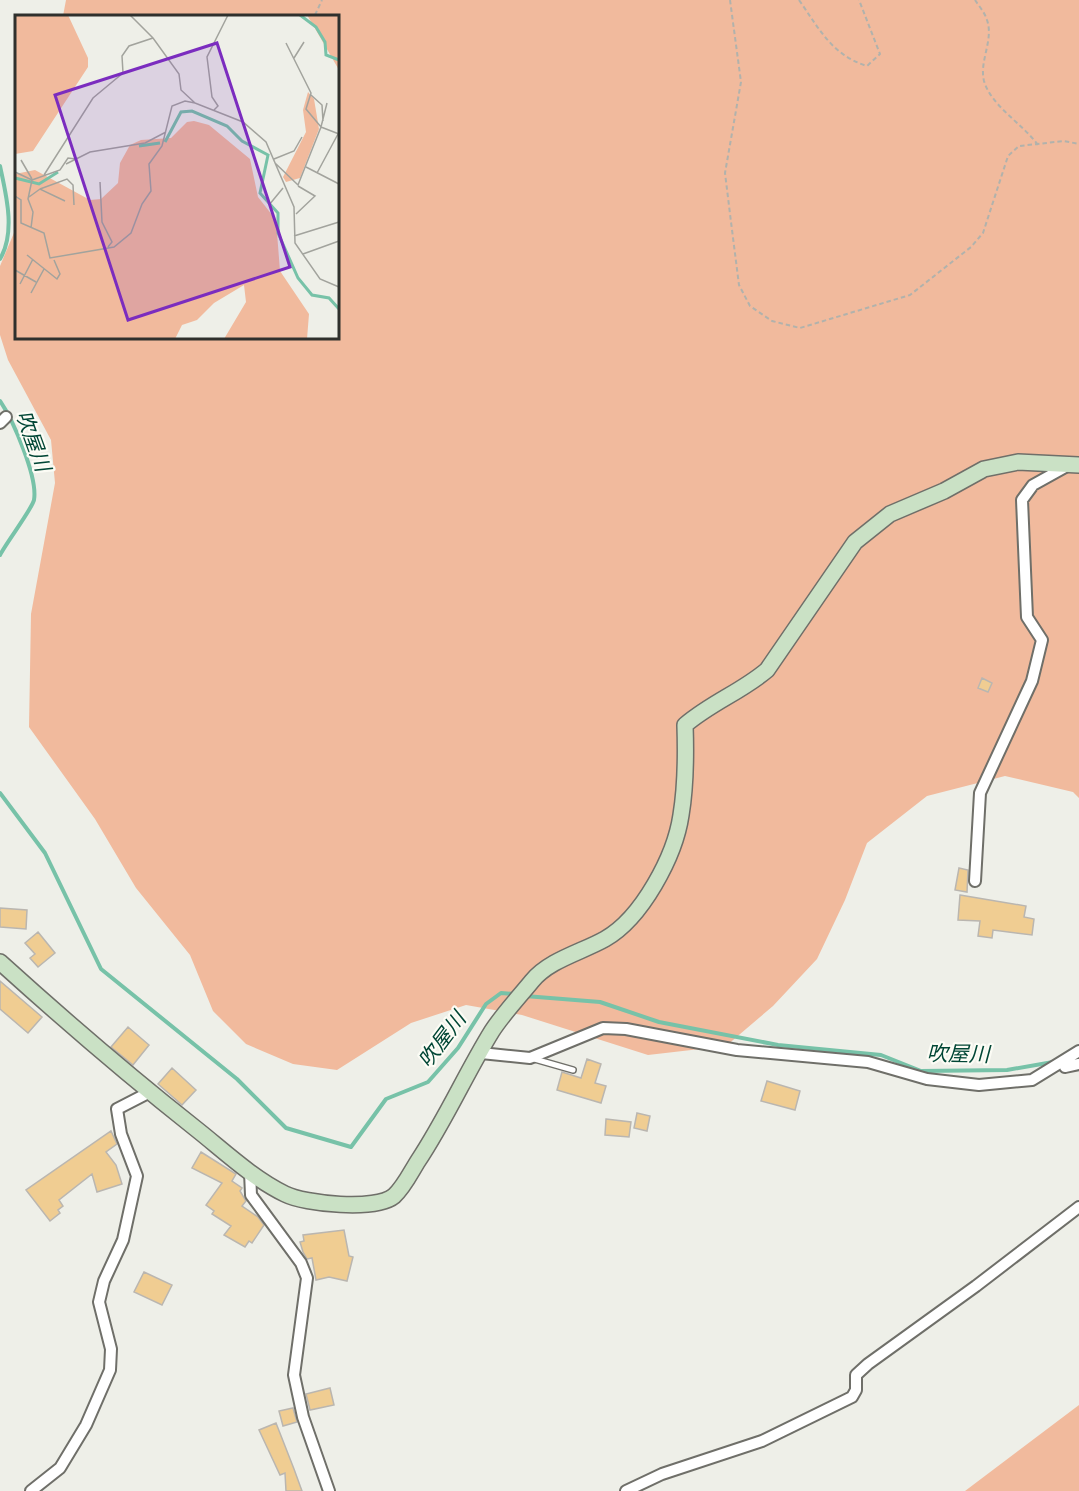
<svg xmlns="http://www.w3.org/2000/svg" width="1079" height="1491" font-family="Bitter,'Noto Sans JP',serif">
<rect width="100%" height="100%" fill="#eeefe8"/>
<path fill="#f1ba9d" d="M66 0H1079V798L1073 792 1005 776 927 796 867 843 845 900 817 959 773 1006 726 1046 648 1055 522 1015 466 1005 411 1023 337 1070 293 1064 246 1044 213 1011 190 955 136 888 95 819 29 727 31 614 55 483 51 440 8 360 0 335V266L16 228V338H338V16H63Z
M1079 1405V1491H965Z"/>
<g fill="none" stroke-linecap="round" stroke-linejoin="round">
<path stroke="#77c2a8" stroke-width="4" d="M0 166C6 194 16 232 0 259
M0 401C13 420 38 477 34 500 32 509 6 543 0 555
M0 793 45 853 101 969 237 1079 286 1128 351 1147 386 1099 428 1082 458 1048 486 1004 501 993 514 994
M525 996 600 1002 659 1022 778 1045 881 1055 921 1071 1007 1070 1053 1062"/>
</g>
<path fill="#f0cd92" stroke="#bab6b0" stroke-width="1.5" d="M982 678 992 683 988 692 978 688Z
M959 868 968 870 967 892 955 890Z
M960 895 1026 906 1024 917 1034 919 1032 935 993 930 992 938 978 936 980 921 958 920Z
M0 908 27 910 26 929 0 927Z
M38 932 55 953 38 967 30 958 35 954 25 943Z
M0 981 42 1017 28 1033 0 1009Z
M128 1027 149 1045 133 1065 111 1047Z
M587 1059 601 1064 595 1083 606 1086 601 1103 557 1090 562 1072 581 1078Z
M172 1068 196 1090 182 1105 158 1084Z
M767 1081 800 1091 795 1110 761 1101Z
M637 1113 650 1116 647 1131 634 1128Z
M606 1119 631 1122 629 1137 605 1135Z
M111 1131 117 1144 106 1152 116 1165 122 1184 97 1192 92 1174 59 1200 63 1206 58 1210 60 1213 50 1221 26 1190Z
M201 1152 236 1174 232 1181 242 1188 240 1191 246 1201 242 1206 258 1217 264 1225 252 1243 249 1241 245 1247 224 1235 231 1226 212 1214 214 1211 206 1205 222 1183 192 1168Z
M344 1230 349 1256 353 1257 347 1281 329 1277 316 1280 312 1258 307 1259 303 1252 300 1242 304 1241 303 1235Z
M144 1272 172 1285 162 1305 134 1292Z
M330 1388 334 1405 310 1410 306 1394Z
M293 1408 297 1422 283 1426 279 1411Z
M276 1423 294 1469 302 1491H286L285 1473 280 1475 259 1430Z"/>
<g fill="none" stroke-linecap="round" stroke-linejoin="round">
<defs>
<path id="lane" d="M531 1058 573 1070"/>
<path id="street" d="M0 423 6 417
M975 881 980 793 1032 681 1042 640 1027 617 1022 500 1033 485 1069 465
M481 1053 530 1058 603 1028 626 1029 737 1050 868 1062 927 1079 979 1085 1032 1080 1079 1051
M1065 1067 1079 1064
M250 1172 251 1195 301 1263 307 1278 294 1375 303 1417 329 1491
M31 1491 60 1468 86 1425 110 1370 111 1349 99 1302 104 1281 123 1240 137 1176 121 1134 117 1109 150 1092
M626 1491 662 1474 762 1441 852 1397 856 1390V1375L868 1364 976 1286 1079 1207"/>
<path id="secondary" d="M0 962C63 1019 128 1075 195 1128 223 1150 252 1178 285 1194 305 1204 376 1211 394 1196 404 1187 411 1172 418 1161 446 1119 466 1073 492 1031 503 1014 519 997 532 981 549 960 582 952 605 939 642 918 675 856 681 815 686 785 686 755 685 725 712 702 741 692 767 670L855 542 890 514 944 491 984 469 1018 462 1079 465"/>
</defs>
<use href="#lane" stroke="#6f6f69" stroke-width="8"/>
<use href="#street" stroke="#6f6f69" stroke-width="14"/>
<use href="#secondary" stroke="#6f6f69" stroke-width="18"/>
<path stroke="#b1b2ac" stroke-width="2" stroke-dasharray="4.5 3" stroke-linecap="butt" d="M730 0 741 82 725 173 731 222 739 285 750 306 772 321 800 328 910 295 971 247 983 233 1008 156 1019 146 1064 141 1079 144
M799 0C820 30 832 55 867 66L880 54 859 0
M975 0C979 6 985 13 987 20 994 40 979 61 984 81 991 106 1023 124 1038 145
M315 15 322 0"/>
<use href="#lane" stroke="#fff" stroke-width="5"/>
<use href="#street" stroke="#fff" stroke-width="10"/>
<use href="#secondary" stroke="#cae1c5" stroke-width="15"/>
</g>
<g text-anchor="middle" stroke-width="4.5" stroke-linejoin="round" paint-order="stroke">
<g font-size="21" font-style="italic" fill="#014635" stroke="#fcfcf5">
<text transform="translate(33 441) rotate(70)" y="7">吹屋川</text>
<text transform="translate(442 1040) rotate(-53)" y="7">吹屋川</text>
<text transform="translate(958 1054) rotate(1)" y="7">吹屋川</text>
</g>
</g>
<g transform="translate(15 15)">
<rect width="324" height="324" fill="#eeefe8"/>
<path d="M0 0H53L73 43V52L18 136 0 139ZM292 0H324V55L298 10ZM293 77 299 84 304 114 285 163 271 167 268 162 291 117 288 95ZM179 106 194 110 235 144 243 182 261 205 265 256 294 299 292 324H209L231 287 229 270 199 288 182 305 167 310 160 324H0V159L20 155 75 185 86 184 103 168 105 148 115 130 126 125 156 123 172 107Z" fill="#f1ba9d"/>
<path fill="none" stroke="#77c2a8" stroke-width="3" d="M285 0 301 12 310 27 311 40 324 45M150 127 166 97 177 96 212 111 227 126 253 140 245 178 263 198V218L283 263 297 280 314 283 324 294M124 131 145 128M0 163 24 169 43 157"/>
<path fill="none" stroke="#a2a39d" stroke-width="1.5" d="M115 0 138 23 164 59 166 75 180 88M271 28 296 78 291 94 306 112 312 88M279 43 289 27M296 80 307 90 308 106M199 95 203 91 197 82 192 42 213 0M259 144 279 136 287 122M6 145 17 164M260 148 283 170 306 112 324 119M51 149 75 137 130 128 151 117M291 152 324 169M0 157 17 165 13 184 18 197 16 213M302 158 323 119M29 160 78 83 108 58 107 41 114 31 138 23M17 165 45 155 53 143 61 144M85 167 87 207 97 227 93 232M25 174 52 164 58 170 59 190M0 181 6 185V208L29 218 35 243 99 232 116 218 127 189 136 176 134 149 147 131 157 91 170 86 180 88 228 107 251 127 279 192 280 228 305 264 324 272M14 182 25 174 50 186M254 190 268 173M281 199 300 181 283 171M279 221 324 207M288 239 324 226M12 240 42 264 45 259 39 245M0 255 21 267M5 269 18 244M16 278 29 254"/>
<path fill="#7b2cbf" fill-opacity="0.15" stroke="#7b2cbf" stroke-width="3" d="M202 28 275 252 113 305 40 80Z"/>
<rect width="324" height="324" fill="none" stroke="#2f302d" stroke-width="3"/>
</g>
</svg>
